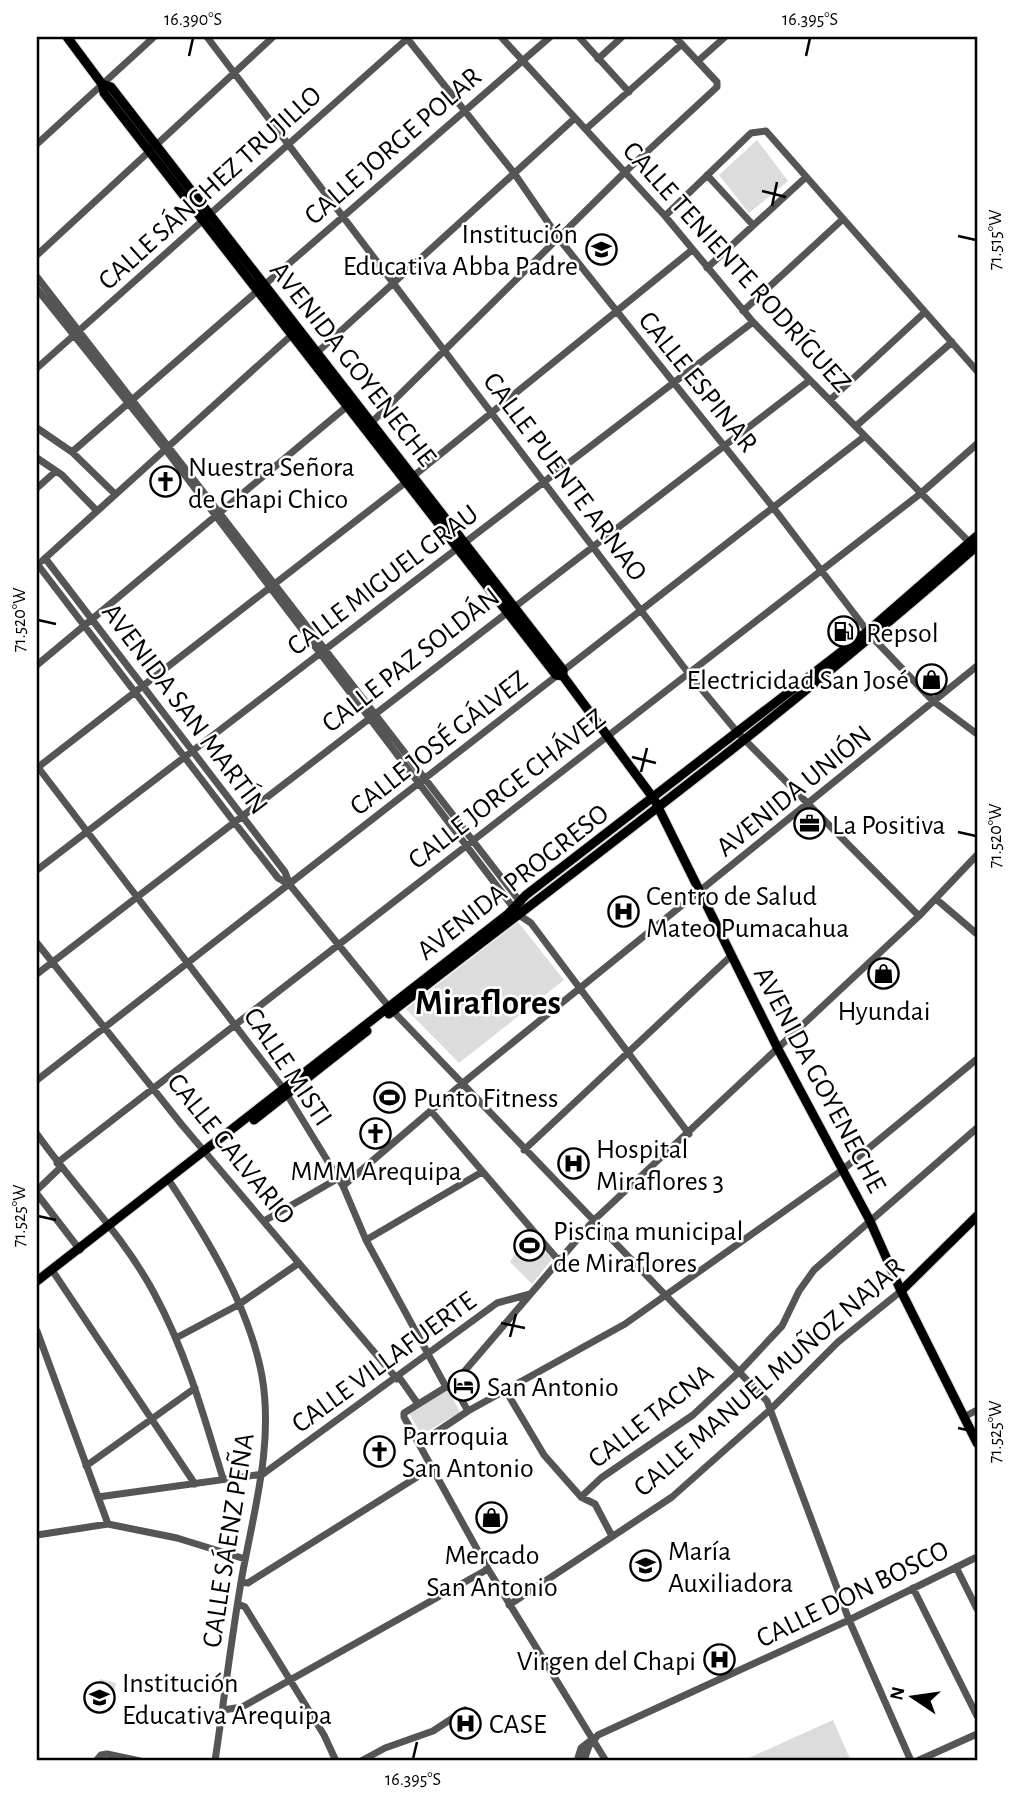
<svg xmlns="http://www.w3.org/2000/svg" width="1014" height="1798" font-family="'Alegreya Sans',sans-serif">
<rect width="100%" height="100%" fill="#fff"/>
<path fill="#dcdcdc" d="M757 140 788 181 749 213 719 175Z
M518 922 564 980 459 1063 406 1009Z
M528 1232 552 1259 532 1284 510 1262Z
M448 1390 460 1412 421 1435 409 1413Z
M100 1679 116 1683 110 1710 94 1707Z
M833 1720 851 1761H745L744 1760Z"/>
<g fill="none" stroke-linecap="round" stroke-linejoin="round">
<defs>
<path id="major" d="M67 37 102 84 104 93 556 675 563 676
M102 84 111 87 563 670V676L654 799 778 1049 870 1221 901 1291 977 1443
M389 1014C587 861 789 712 977 546
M254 1120 367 1031
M37 1281 508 914 526 895 868 631 977 536
M901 1291 977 1216"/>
</defs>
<use href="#major" stroke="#dbdbdb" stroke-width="11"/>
<path stroke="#555" stroke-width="7" d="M207 37 689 674 738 733 919 916
M406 37 514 173 560 240 772 506 872 637 933 701 977 734
M501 37 665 216 753 322 971 544
M579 37 629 92
M598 59 622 37
M698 61 725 37
M586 129 682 44
M37 144 154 37
M707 175 753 225
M665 216 751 133 766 131 977 371
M37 255 273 37
M707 268 806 177
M37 277 521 903
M37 289 165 449 519 915 531 923 689 1134
M743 311 843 219
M311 358 575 118
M37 368 409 37
M830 400 925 312
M372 422 625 172 717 87V82L675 37
M856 426 952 342
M37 428 72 452 115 494
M72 452 550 37
M37 458 62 475 97 511
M37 488 56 471
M45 558 285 872 290 885 389 1007 767 1401 849 1620 911 1761
M42 561 295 332
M38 565 234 822 278 878 290 885
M37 665 351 403
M37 766 283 1088 343 1186 366 1240 446 1387
M37 768 406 482 692 250
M37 870 753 322
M936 899 977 934
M37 943 182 1125 397 1379
M37 974 810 380
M37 1080 865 436
M431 1111 559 1261
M37 1134C75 1188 123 1235 154 1293 186 1352 204 1416 223 1479
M524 1150 731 956
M57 1163 920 494 977 444
M168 1179C207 1238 249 1306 262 1376 274 1446 253 1513 241 1582 231 1641 224 1701 215 1761
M343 1186 469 1078 977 666
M37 1190 61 1167
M37 1194 80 1250
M264 1221 337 1179
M366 1240 482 1172
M52 1270 195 1484
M37 1331 108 1524
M176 1338 238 1305 299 1263
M399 1377 418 1404
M451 1387 593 1221 919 916 977 855
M506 1391 544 1455 581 1497 595 1504 612 1536
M468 1411 456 1390 446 1387 404 1413V1417L488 1569 606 1761
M964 1417 977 1410
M420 1443 468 1411 625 1324 841 1171 977 1059
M86 1466 195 1388
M98 1497 263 1474 497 1303 530 1294
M581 1497 601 1478 693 1415 740 1371 782 1326 799 1291 814 1270 977 1128
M37 1535 108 1524 177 1538 245 1559
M956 1567 977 1609
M241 1582 248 1583 433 1467
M913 1588 977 1716
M238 1604 245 1607 324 1735 336 1761
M509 1605 672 1497 772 1408 838 1342 901 1291
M223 1710 242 1707 488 1569
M96 1761 101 1755 107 1754 140 1761
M361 1761 385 1748 433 1731 465 1710
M577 1761 581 1748 590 1741
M584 1761 589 1746 598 1735 849 1620 977 1557
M917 1761 977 1734"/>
<use href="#major" stroke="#000" stroke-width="9"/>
</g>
<path fill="none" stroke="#000" stroke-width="2.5" d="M189 56 193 38M806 56 810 38M762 191 786 197M772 206 777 182M958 236 976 240M38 620 56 624M632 757 656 763M641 772 647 748M958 832 976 836M38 1216 56 1220M501 1323 525 1328M510 1337 516 1314M958 1428 976 1432M413 1759 417 1742"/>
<defs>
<symbol id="school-ring" viewBox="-11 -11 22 22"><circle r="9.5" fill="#fff" stroke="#000" stroke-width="1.5"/><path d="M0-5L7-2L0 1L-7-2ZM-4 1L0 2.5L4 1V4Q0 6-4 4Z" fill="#000"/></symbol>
<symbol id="church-ring" viewBox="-11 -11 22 22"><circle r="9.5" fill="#fff" stroke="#000" stroke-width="1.5"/><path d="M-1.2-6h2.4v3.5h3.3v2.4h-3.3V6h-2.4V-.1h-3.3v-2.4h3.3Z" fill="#000"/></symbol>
<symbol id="fuel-ring" viewBox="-11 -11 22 22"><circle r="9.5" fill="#fff" stroke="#000" stroke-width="1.5"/><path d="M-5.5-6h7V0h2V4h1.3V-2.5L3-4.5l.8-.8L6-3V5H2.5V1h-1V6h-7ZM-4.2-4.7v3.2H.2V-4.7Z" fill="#000"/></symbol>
<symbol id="shop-ring" viewBox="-11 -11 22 22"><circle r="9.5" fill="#fff" stroke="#000" stroke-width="1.5"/><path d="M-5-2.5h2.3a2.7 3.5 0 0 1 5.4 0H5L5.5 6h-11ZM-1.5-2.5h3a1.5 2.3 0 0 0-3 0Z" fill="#000"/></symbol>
<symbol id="office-ring" viewBox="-11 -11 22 22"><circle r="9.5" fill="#fff" stroke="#000" stroke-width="1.5"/><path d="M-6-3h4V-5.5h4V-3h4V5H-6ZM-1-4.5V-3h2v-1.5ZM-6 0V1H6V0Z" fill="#000"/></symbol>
<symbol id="hospital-ring" viewBox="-11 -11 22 22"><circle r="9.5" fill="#fff" stroke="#000" stroke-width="1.5"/><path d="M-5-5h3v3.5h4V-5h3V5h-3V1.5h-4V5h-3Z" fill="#000"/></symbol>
<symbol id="stadium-ring" viewBox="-11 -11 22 22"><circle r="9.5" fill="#fff" stroke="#000" stroke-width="1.5"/><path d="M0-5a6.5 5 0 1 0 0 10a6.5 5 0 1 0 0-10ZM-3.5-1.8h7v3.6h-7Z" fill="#000"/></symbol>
<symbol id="hotel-ring" viewBox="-11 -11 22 22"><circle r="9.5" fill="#fff" stroke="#000" stroke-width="1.5"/><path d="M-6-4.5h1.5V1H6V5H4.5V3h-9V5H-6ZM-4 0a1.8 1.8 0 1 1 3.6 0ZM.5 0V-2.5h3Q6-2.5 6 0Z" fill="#000"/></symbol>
<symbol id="university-ring" viewBox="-11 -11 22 22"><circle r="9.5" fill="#fff" stroke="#000" stroke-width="1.5"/><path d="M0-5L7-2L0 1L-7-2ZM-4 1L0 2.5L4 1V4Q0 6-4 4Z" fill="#000"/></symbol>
</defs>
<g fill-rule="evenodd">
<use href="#school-ring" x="584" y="232" width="35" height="35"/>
<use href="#church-ring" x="148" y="464" width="35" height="35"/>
<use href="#fuel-ring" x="826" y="614" width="35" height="35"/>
<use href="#shop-ring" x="914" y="662" width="35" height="35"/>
<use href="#office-ring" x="792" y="806" width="35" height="35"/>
<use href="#hospital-ring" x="606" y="894" width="35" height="35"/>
<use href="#shop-ring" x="866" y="956" width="35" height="35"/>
<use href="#stadium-ring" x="372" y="1080" width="35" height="35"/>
<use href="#church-ring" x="358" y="1116" width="35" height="35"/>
<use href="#hospital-ring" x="556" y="1146" width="35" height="35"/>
<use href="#stadium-ring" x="512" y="1228" width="35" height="35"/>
<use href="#hotel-ring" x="446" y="1368" width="35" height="35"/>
<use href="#church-ring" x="362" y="1434" width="35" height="35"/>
<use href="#shop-ring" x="474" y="1500" width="35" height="35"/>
<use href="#university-ring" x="628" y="1548" width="35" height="35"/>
<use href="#hospital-ring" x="702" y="1642" width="35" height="35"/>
<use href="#school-ring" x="82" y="1680" width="35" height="35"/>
<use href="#hospital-ring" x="448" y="1706" width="35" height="35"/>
</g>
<g text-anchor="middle" stroke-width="5" stroke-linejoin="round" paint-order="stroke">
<g font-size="28" fill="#000" stroke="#fff">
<text transform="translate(392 145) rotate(-41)" y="10">CALLE JORGE POLAR</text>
<text transform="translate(209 187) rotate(-42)" y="10">CALLE SÁNCHEZ TRUJILLO</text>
<text transform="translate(738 266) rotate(48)" y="10">CALLE TENIENTE RODRÍGUEZ</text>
<text transform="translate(354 363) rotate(52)" y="10">AVENIDA GOYENECHE</text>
<text transform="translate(699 381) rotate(51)" y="10">CALLE ESPINAR</text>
<text transform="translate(566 476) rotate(53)" y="10">CALLE PUENTE ARNAO</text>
<text transform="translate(382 579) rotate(-37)" y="10">CALLE MIGUEL GRAU</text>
<text transform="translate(410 659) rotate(-38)" y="10">CALLE PAZ SOLDÁN</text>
<text transform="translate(186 708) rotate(53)" y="10">AVENIDA SAN MARTÍN</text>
<text transform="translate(438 742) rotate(-38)" y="10">CALLE JOSÉ GÁLVEZ</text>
<text transform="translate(506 788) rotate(-38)" y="10">CALLE JORGE CHÁVEZ</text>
<text transform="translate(793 790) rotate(-39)" y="10">AVENIDA UNIÓN</text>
<text transform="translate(512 881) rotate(-38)" y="10">AVENIDA PROGRESO</text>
<text transform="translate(289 1066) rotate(56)" y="10">CALLE MISTI</text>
<text transform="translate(821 1079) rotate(62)" y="10">AVENIDA GOYENECHE</text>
<text transform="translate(232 1148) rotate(51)" y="10">CALLE CALVARIO</text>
<text transform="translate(383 1361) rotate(-36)" y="10">CALLE VILLAFUERTE</text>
<text transform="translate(768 1376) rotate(-41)" y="10">CALLE MANUEL MUÑOZ NAJAR</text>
<text transform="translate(650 1415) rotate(-38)" y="10">CALLE TACNA</text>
<text transform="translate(227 1540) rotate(-81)" y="10">CALLE SÁENZ PEÑA</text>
<text transform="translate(852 1593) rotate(-26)" y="10">CALLE DON BOSCO</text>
</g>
<g font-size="28" fill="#000" stroke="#fff" text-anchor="start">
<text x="578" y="243" text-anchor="end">Institución<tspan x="578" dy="32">Educativa Abba Padre</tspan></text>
<text x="188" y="476">Nuestra Señora<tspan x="188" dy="32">de Chapi Chico</tspan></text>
<text x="866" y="642">Repsol</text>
<text x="909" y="689" text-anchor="end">Electricidad San José</text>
<text x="832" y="834">La Positiva</text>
<text x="646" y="905">Centro de Salud<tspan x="646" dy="32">Mateo Pumacahua</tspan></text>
<text x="884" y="1020" text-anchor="middle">Hyundai</text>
<text x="413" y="1107">Punto Fitness</text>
<text x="596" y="1158">Hospital<tspan x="596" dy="32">Miraflores 3</tspan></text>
<text x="376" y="1180" text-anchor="middle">MMM Arequipa</text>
<text x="553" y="1240">Piscina municipal<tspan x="553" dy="32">de Miraflores</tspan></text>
<text x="487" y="1396">San Antonio</text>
<text x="402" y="1445">Parroquia<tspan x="402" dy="32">San Antonio</tspan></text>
<text x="668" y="1560">María<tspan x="668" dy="32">Auxiliadora</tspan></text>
<text x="492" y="1564" text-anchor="middle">Mercado<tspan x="492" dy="32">San Antonio</tspan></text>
<text x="696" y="1670" text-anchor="end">Virgen del Chapi</text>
<text x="122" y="1692">Institución<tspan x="122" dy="32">Educativa Arequipa</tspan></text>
<text x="489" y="1733">CASE</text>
</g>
<g font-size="35" font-weight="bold" fill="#000" stroke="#fff">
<text x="488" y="1014">Miraflores</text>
</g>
</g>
<rect width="1014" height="1798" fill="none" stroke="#ffffff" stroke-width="77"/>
<g transform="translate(913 1697) rotate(283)" stroke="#ffffff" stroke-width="5" paint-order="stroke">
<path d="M0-5L12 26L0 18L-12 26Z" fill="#000000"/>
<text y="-10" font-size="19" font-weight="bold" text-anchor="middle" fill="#000000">N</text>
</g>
<rect x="38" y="38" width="938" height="1721" fill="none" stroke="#000" stroke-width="2.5"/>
<g font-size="18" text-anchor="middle" fill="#000">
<text x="193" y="25">16.390°S</text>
<text x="810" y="25">16.395°S</text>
<text transform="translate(995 240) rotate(-90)" y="6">71.515°W</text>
<text transform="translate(19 620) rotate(-90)" y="6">71.520°W</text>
<text transform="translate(995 836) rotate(-90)" y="6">71.520°W</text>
<text transform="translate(19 1216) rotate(-90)" y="6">71.525°W</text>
<text transform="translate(995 1432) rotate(-90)" y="6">71.525°W</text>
<text x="413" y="1785">16.395°S</text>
</g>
</svg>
